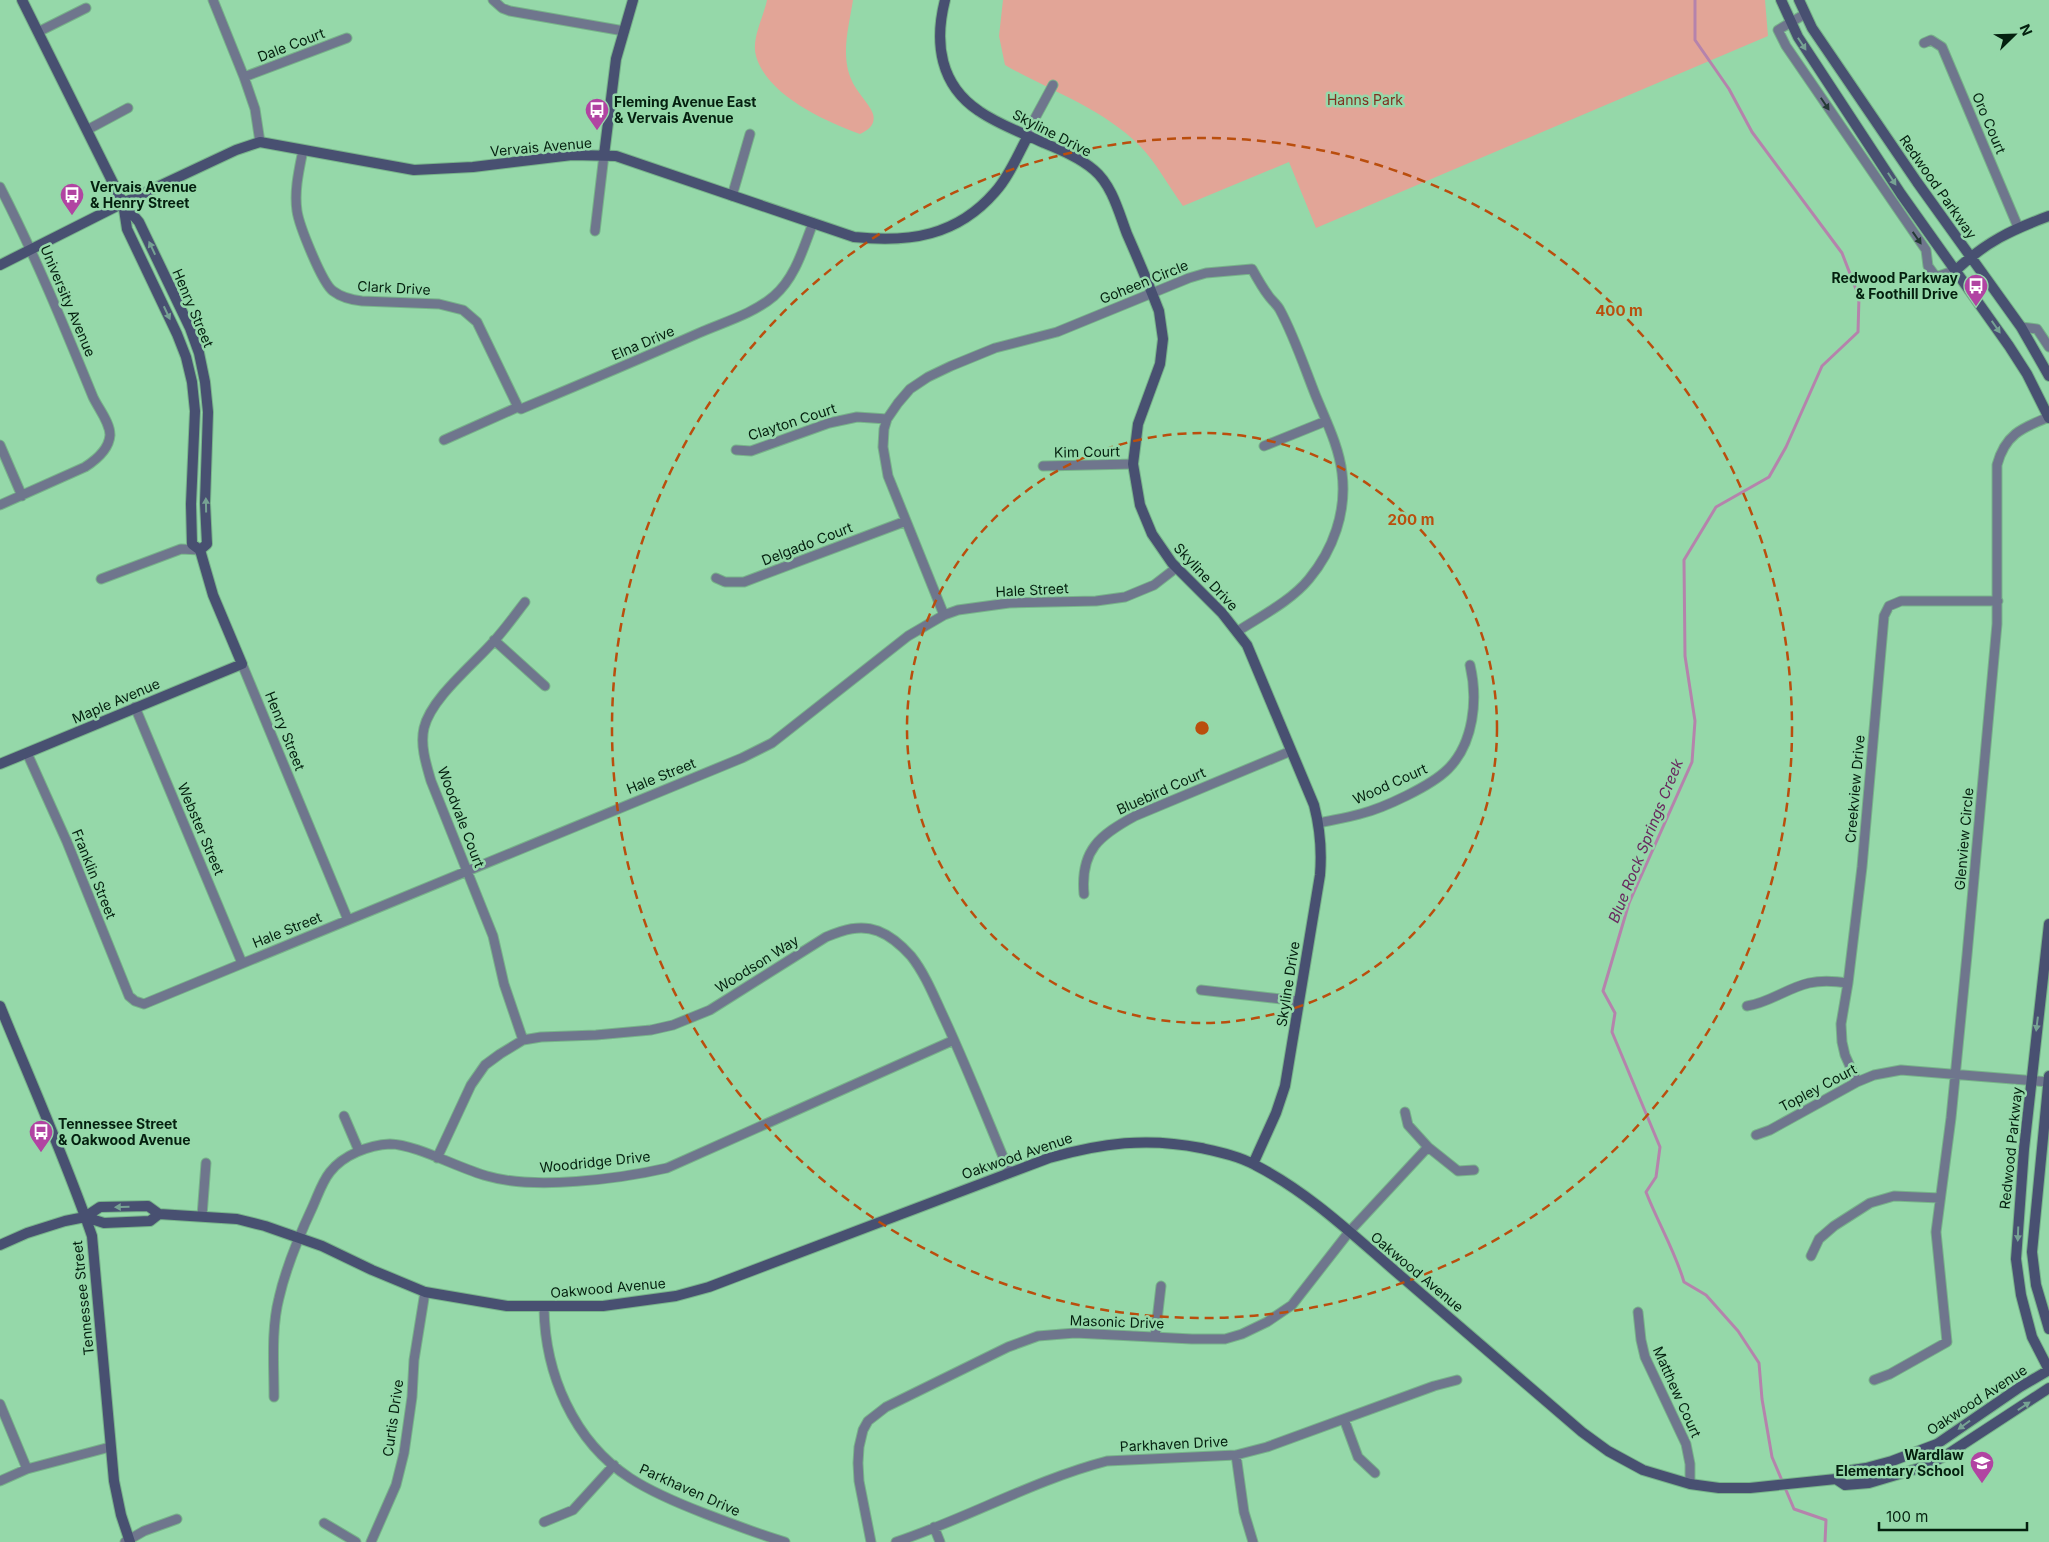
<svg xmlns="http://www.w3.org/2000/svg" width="2049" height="1542" font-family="Inter,sans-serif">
<rect width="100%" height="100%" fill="#95d8a9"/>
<path fill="#e2a597" d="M767 0H853C849 26 840 56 852 81 856 91 871 106 873 114 876 125 868 130 860 134 824 121 767 95 756 56 751 39 764 16 767 0Z
M1003 0H1765L1768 36 1316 228 1289 162 1183 206C1169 187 1156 162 1140 146 1102 108 1050 91 1005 65L999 36Z"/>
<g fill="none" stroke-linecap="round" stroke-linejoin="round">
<path stroke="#b583ac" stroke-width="3" d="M1695 0V40L1729 89 1752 132 1842 253 1859 297 1858 332 1822 366 1786 447 1769 477 1716 507 1684 560 1685 656 1695 721 1692 762 1629 903 1603 991 1615 1013 1612 1032 1660 1147 1656 1177 1646 1192C1658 1223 1675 1251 1684 1282L1706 1295 1738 1331 1759 1363 1762 1399 1772 1457 1794 1509 1826 1520 1825 1542"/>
<defs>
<path id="street" d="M213 0 244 77 255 109 260 142
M493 0 502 8 510 11 624 31
M1805 14 1778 30 1786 46 1926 250 1928 266 1936 277 1956 270
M38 32 86 8
M1924 43 1931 40 1942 47 2018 227
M244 77 347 38
M87 130 128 108
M1028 136 1034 120 1053 85
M303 150C299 170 294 191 297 211 299 225 322 283 333 291 341 297 352 300 362 301L439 304 463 310 477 322 518 407
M0 187C35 255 64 326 93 397 98 408 110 422 110 435 109 449 96 460 85 467L0 505
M732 196 750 134
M595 231 604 155
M2021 327 2037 329 2049 347
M444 440 518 407 521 409C581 384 640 359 699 333 724 322 753 314 774 296 795 278 803 249 813 223
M0 445 22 496
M1264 446 1326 421
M736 450 751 451 829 423 857 417 887 419
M1043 466 1133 464
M716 578 725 582H744L906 521
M101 579 181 549 200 550
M944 615 888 476 883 447 884 429 887 419 898 403 910 389 928 377 951 366 995 348 1057 332 1189 278 1206 273 1252 269C1257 278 1262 287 1268 295 1271 300 1277 304 1280 310 1294 336 1304 366 1315 394 1325 419 1339 446 1342 473 1347 512 1333 550 1309 579 1291 601 1261 616 1238 631
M494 640 545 686
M242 664 348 920
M135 707 242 963
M27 753 67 842 129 996 135 1001 144 1004 742 758 772 743 908 636 944 615 958 610 1009 603 1096 601 1125 597 1154 585 1176 568
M1319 823C1332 820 1346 818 1360 814 1384 808 1431 786 1448 769 1474 743 1478 699 1470 665
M1084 894C1080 850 1100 835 1135 816L1291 751
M1201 990 1299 1001
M1747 1006C1769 1003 1787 988 1809 983 1822 980 1835 981 1848 983
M523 1040 504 984 493 936 431 781C426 764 420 745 424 728 431 698 474 664 494 641 505 629 515 615 525 602
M1857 1082 1845 1055 1842 1042 1841 1024 1848 983 1862 867 1884 616 1889 606 1901 601H1998
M1405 1112 1408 1125 1428 1147 1458 1171 1474 1170
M344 1116 359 1151
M1756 1135 1770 1130 1857 1082 1874 1075 1901 1070 2049 1082
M437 1158 471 1085 485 1065 500 1054 523 1040 541 1037 596 1035 651 1030 673 1025 710 1010 826 937C843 930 860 924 878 931 891 936 902 946 911 956 926 975 935 999 945 1020 968 1070 988 1121 1009 1171
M202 1216 206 1163
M1811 1256 1819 1239 1834 1226 1870 1203 1894 1196 1940 1198
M544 1308C545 1373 573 1441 630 1478 653 1493 680 1504 706 1514 732 1524 758 1534 785 1542
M1638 1312 1641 1340 1645 1357 1686 1444 1690 1464V1484
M1155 1337 1161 1286
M1874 1380 1890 1374 1947 1342 1936 1232 1951 1118 1967 955 1997 624V465C2005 435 2021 428 2049 417
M274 1397C274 1365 271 1329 279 1298 286 1267 299 1236 313 1206 318 1195 322 1182 330 1172 343 1155 369 1145 390 1144 415 1144 460 1169 487 1176 534 1190 619 1179 667 1168L954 1040
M0 1404 27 1469
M1344 1419 1358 1457 1375 1473
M1236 1455 1244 1512 1253 1542
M0 1481 27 1469 110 1447
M544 1522 573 1510 614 1465
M324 1523 356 1542
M934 1527 940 1542
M125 1542 144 1531 177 1519
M371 1542 396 1485 404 1453 412 1397 414 1360 425 1292
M871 1542 859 1481 858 1463 859 1447 863 1430 868 1421 886 1407 1008 1347 1038 1336 1075 1333 1192 1339H1225L1242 1334 1267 1322 1292 1305 1349 1232 1428 1147
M896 1542C968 1518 1034 1480 1107 1461L1236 1455 1267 1447 1434 1386 1457 1380"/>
<path id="secondary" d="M22 0 123 203 139 222 190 328 199 353 205 382 208 412 205 503 207 544 200 550
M945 0C934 43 940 85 979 111 999 125 1023 133 1044 143 1061 150 1080 158 1094 170 1112 185 1119 213 1127 234 1138 259 1149 285 1159 311L1163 339 1160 364 1138 424 1133 464 1140 505 1152 534 1172 563 1222 613 1247 645 1314 805C1320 828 1322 851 1320 875L1285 1086 1276 1113 1253 1164
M1781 0 1798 37 1901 194 2009 346 2027 374 2049 418
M1799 0 1812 28 1917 182 2021 327 2049 376
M604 155 616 59 633 0
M0 265 123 203 236 150 260 142 414 170 473 167 572 155 616 156 854 237C909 243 957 236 995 192 1009 177 1018 154 1028 136
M1956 270C1986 242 2011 230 2049 216
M0 764 242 664 213 595 200 550 192 544 191 504 195 411 192 382 186 357 177 334 127 229 123 203
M2049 924 2024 1149 2016 1259 2021 1295 2032 1337 2049 1370
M0 1006C31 1082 65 1158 92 1236L114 1481 121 1515 130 1542
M2049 1076 2032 1252 2036 1285 2049 1329
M85 1217 104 1223 150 1221 159 1214
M0 1245 27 1233 65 1221 85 1217 100 1207 148 1206 159 1214 237 1219 265 1226 322 1246 372 1270 425 1292 507 1306H603L676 1296 709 1287 1049 1158C1102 1143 1147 1137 1201 1148 1219 1152 1239 1156 1255 1165 1310 1193 1355 1237 1402 1277 1462 1328 1522 1380 1582 1432L1608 1451 1643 1470 1690 1484 1719 1488H1750L1836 1479 1845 1471 1866 1468 1892 1461 1937 1444 2020 1387 2049 1370
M1836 1479 1845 1485 1869 1483 1923 1467 1945 1456 2049 1388"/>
</defs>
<use href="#street" stroke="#78b38a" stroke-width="11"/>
<use href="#secondary" stroke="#78b38a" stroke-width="12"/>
<use href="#street" stroke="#6f768d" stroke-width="9"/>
<use href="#secondary" stroke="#485071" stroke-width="10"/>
</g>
<defs><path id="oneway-solid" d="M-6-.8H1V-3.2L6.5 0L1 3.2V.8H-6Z" transform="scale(1.25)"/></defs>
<g fill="#76a293">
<use href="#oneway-solid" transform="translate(1802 44) rotate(57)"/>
<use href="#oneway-solid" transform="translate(1892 179) rotate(57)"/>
<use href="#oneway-solid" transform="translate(152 248) rotate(-115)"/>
<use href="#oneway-solid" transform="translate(167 313) rotate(65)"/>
<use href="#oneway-solid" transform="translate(1996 327) rotate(55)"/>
<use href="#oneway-solid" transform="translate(206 505) rotate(-91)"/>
<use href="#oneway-solid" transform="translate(2037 1024) rotate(97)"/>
<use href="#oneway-solid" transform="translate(122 1207) rotate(179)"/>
<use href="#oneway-solid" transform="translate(2018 1234) rotate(92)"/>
<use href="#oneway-solid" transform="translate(2024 1406) rotate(-34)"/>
<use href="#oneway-solid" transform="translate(1964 1425) rotate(144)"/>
</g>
<g fill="#243a35">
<use href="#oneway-solid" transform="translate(1825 104) rotate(56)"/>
<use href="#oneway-solid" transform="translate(1917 238) rotate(55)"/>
</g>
<g fill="none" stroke="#ba4e0d" stroke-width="2.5" stroke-dasharray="9 6">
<circle cx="1202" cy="728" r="295"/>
<circle cx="1202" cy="728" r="590"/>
</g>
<defs>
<symbol id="bus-pin" viewBox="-11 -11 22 30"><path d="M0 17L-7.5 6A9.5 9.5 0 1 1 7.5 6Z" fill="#b144a2" stroke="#95d8a9"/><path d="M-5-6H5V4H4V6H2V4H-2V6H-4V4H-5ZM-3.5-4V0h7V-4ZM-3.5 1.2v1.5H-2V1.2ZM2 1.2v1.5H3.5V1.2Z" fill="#fff"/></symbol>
<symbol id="school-pin" viewBox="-11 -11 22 30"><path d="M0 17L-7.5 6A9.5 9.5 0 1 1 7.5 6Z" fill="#b144a2" stroke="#95d8a9"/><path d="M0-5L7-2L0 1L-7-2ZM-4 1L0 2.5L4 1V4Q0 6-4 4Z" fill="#fff"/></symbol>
</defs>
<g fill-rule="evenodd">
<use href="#bus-pin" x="583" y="96" width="28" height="38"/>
<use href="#bus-pin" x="58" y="181" width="28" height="38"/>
<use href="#bus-pin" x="1962" y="272" width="28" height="38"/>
<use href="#bus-pin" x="27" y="1118" width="28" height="38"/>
<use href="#school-pin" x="1968" y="1449" width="28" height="38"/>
</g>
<g text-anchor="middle" stroke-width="5" stroke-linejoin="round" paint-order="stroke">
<g font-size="14" fill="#04200f" stroke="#95d8a9">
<text transform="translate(291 45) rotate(-21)" y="5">Dale Court</text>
<text transform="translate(1989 123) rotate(67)" y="5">Oro Court</text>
<text transform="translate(1052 133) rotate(27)" y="5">Skyline Drive</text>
<text transform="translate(541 147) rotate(-5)" y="5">Vervais Avenue</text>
<text transform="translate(1938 187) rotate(55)" y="5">Redwood Parkway</text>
<text transform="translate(1144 282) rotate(-22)" y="5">Goheen Circle</text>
<text transform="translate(394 288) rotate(3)" y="5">Clark Drive</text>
<text transform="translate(68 301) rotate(67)" y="5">University Avenue</text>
<text transform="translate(193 308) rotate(67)" y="5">Henry Street</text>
<text transform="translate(643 343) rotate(-23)" y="5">Elna Drive</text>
<text transform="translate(792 422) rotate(-18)" y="5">Clayton Court</text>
<text transform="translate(1087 452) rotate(-1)" y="5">Kim Court</text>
<text transform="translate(807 544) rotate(-21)" y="5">Delgado Court</text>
<text transform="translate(1206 577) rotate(47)" y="5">Skyline Drive</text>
<text transform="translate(1032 590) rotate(-3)" y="5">Hale Street</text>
<text transform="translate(116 701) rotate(-23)" y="5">Maple Avenue</text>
<text transform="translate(285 731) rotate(68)" y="5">Henry Street</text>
<text transform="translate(661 776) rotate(-22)" y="5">Hale Street</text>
<text transform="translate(1390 784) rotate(-24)" y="5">Wood Court</text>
<text transform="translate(1855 789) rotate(-85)" y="5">Creekview Drive</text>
<text transform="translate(1161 791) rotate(-24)" y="5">Bluebird Court</text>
<text transform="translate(461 817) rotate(69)" y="5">Woodvale Court</text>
<text transform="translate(201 829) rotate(67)" y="5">Webster Street</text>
<text transform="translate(1964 839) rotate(-85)" y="5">Glenview Circle</text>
<text transform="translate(94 874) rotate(68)" y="5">Franklin Street</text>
<text transform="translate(287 930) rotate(-22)" y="5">Hale Street</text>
<text transform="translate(757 964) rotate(-32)" y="5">Woodson Way</text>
<text transform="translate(1288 984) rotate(-81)" y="5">Skyline Drive</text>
<text transform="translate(1818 1088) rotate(-28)" y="5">Topley Court</text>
<text transform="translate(2011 1148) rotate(-84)" y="5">Redwood Parkway</text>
<text transform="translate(1017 1156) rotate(-19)" y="5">Oakwood Avenue</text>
<text transform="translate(595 1162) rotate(-6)" y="5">Woodridge Drive</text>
<text transform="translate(1417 1272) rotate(40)" y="5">Oakwood Avenue</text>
<text transform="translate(608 1288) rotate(-5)" y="5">Oakwood Avenue</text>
<text transform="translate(83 1298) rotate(-96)" y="5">Tennessee Street</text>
<text transform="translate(1117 1322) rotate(2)" y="5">Masonic Drive</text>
<text transform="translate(1677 1392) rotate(66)" y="5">Matthew Court</text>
<text transform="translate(1977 1400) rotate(-33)" y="5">Oakwood Avenue</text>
<text transform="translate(393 1418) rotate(-82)" y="5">Curtis Drive</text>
<text transform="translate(1174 1444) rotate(-3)" y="5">Parkhaven Drive</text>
<text transform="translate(690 1490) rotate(24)" y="5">Parkhaven Drive</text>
</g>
<g font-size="14" fill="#7f3121" stroke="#95d8a9">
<text x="1365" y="105">Hanns Park</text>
</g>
<g font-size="14" font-weight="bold" fill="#04200f" stroke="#95d8a9" text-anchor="start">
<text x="614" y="107">Fleming Avenue East<tspan x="614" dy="16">&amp; Vervais Avenue</tspan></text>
<text x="90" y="192">Vervais Avenue<tspan x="90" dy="16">&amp; Henry Street</tspan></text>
<text x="1958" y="283" text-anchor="end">Redwood Parkway<tspan x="1958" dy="16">&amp; Foothill Drive</tspan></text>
<text x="58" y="1129">Tennessee Street<tspan x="58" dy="16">&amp; Oakwood Avenue</tspan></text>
<text x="1964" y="1460" text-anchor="end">Wardlaw<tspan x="1964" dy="16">Elementary School</tspan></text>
</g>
<g font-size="15" font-style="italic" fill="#682a5f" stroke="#95d8a9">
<text transform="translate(1646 841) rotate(-68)" y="5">Blue Rock Springs Creek</text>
</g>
</g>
<circle cx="1202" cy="728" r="8" fill="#ba4e0d" stroke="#95d8a9" stroke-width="2.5"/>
<g font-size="15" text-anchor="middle" font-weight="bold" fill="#ba4e0d" stroke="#95d8a9" stroke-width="5" stroke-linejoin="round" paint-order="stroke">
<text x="1619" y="316">400 m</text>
<text x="1411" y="525">200 m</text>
</g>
<g transform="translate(2014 35) rotate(67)" stroke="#95d8a9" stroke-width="4" paint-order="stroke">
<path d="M0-4L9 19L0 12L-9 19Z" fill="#04200f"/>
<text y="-8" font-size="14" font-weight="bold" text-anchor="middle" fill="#04200f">N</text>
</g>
<path d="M1879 1522v8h148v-8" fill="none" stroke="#04200f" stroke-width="2.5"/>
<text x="1886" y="1522" font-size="15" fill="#04200f" stroke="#95d8a9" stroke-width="4" paint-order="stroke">100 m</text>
</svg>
